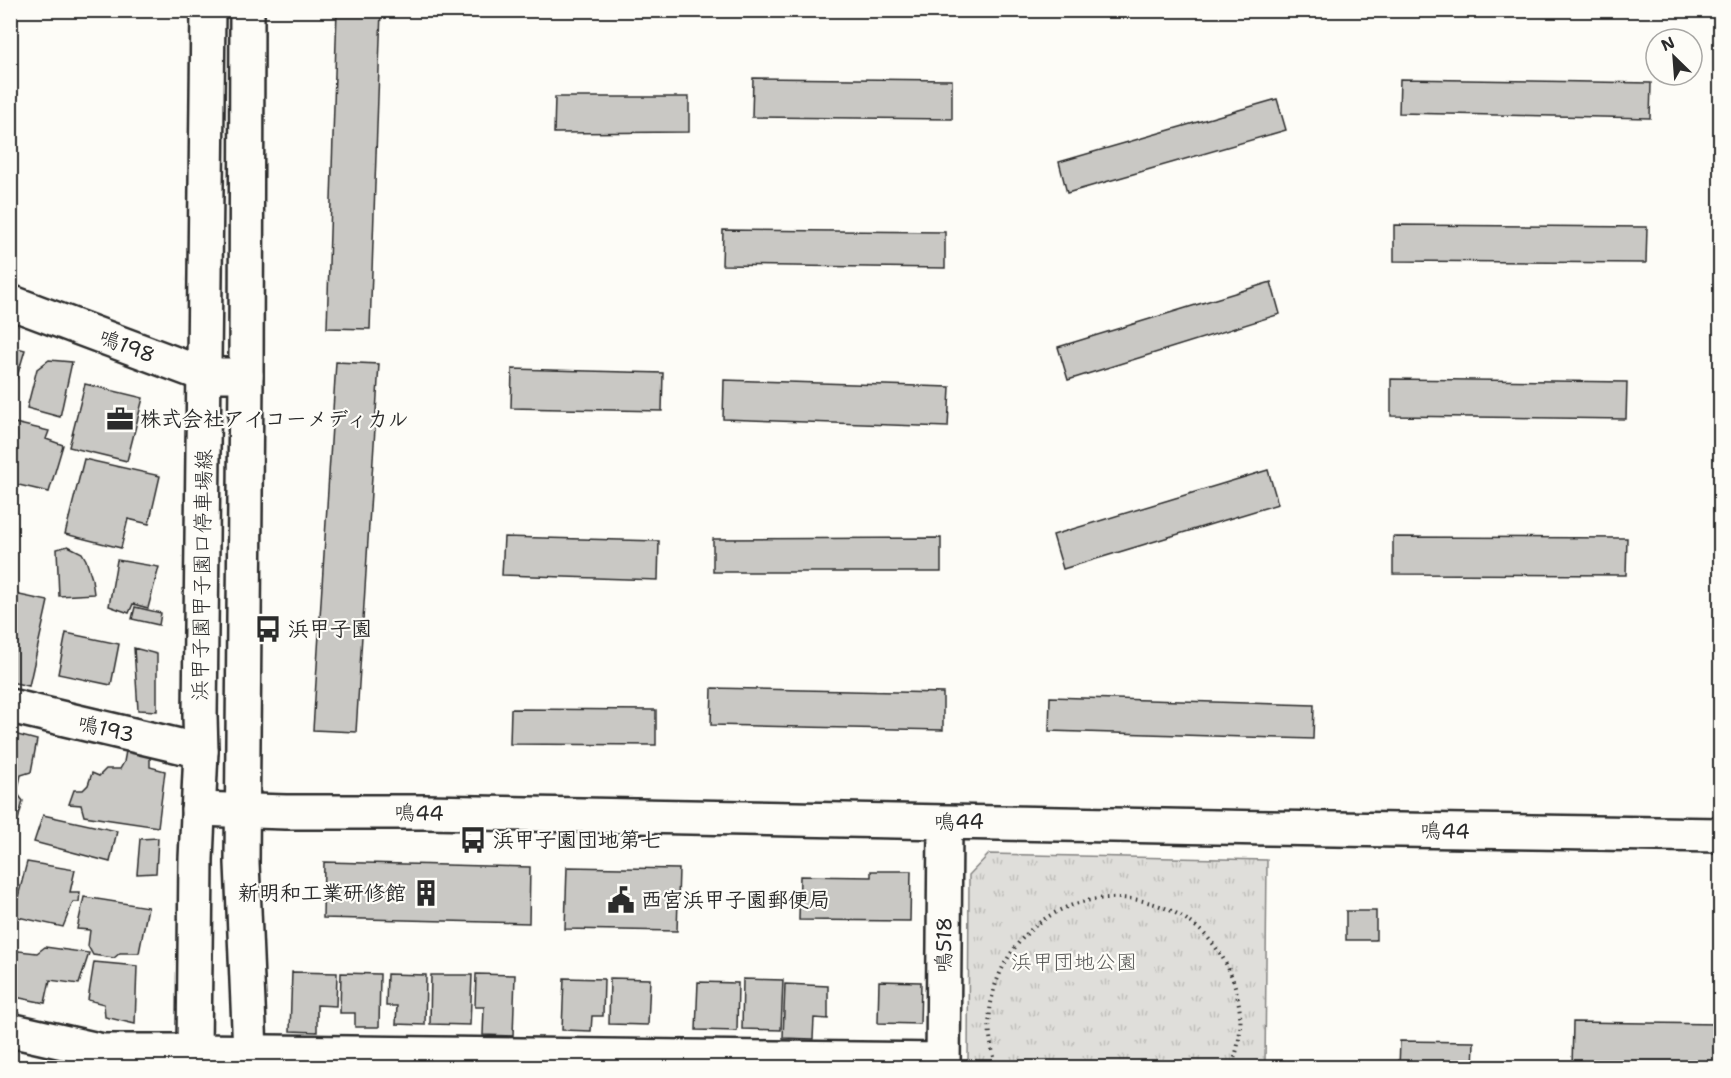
<svg xmlns="http://www.w3.org/2000/svg" width="1731" height="1078" font-family="'Shantell Sans','Klee One',sans-serif">
<defs>
<pattern id="grass-tufts" width="24" height="20" patternUnits="userSpaceOnUse" patternTransform="scale(1.5)"><rect width="24" height="20" fill="#dfdeda"/><path d="M3 7l-1-3M5 7V3M7 7l1-3M15 17l-1-3M17 17v-4M19 17l1-3" fill="none" stroke="#c0bfbb"/></pattern>
</defs>
<rect width="100%" height="100%" fill="#fdfcf7"/>
<filter id="ink" filterUnits="userSpaceOnUse"><feTurbulence type="fractalNoise" baseFrequency=".0167" numOctaves="2"/><feDisplacementMap in="SourceGraphic" scale="12" xChannelSelector="R" yChannelSelector="G"/><feConvolveMatrix kernelMatrix="1 2 1 2 8 2 1 2 1" color-interpolation-filters="sRGB"/></filter>
<g filter="url(#ink)">
<path fill="url(#grass-tufts)" stroke="#858482" stroke-width="1.5" d="M989 854 1267 860 1265 1067H968L969 875Z"/>
<path fill="#c9c8c4" stroke="#2b2b2b" stroke-width="1.5" d="M337 10H381L370 329 327 328Z
M753 78 952 80V119L752 117Z
M1400 79 1651 83 1650 118 1399 113Z
M555 97H689V132L554 133Z
M1277 99 1286 130 1067 193 1059 162Z
M1394 225 1647 227 1646 263 1394 261Z
M723 230 945 232V268L722 265Z
M1271 282 1280 314 1068 380 1058 347Z
M10 346 25 350 11 397 10 396Z
M49 360 72 362 60 417 27 408 37 369Z
M336 362 379 364 356 732 313 730Z
M512 369 663 373 662 411 511 408Z
M1391 379 1627 382 1626 419 1391 416Z
M724 380 950 387 948 427 723 419Z
M85 384 143 398 127 461 69 447Z
M15 423 49 431 46 439 63 445 49 492 10 483V438Z
M84 459 160 476 149 524 128 519 121 548 65 534Z
M1268 470 1278 504 1063 569 1053 535Z
M504 537 659 541 658 580 502 575Z
M1393 537 1627 538 1626 575 1393 574Z
M941 538V572H713V539Z
M68 546 82 553 86 560 92 579 94 594 59 596 57 549Z
M117 560 159 567 148 608 133 604 129 613 109 606Z
M10 593 48 601 29 686 10 682Z
M135 607 161 613 159 625 132 619Z
M66 633 119 644 111 685 58 674Z
M134 648 157 654V711L138 710Z
M712 688 943 693V730L711 725Z
M1050 697 1314 705 1313 739 1049 731Z
M511 709 656 710V745L510 744Z
M10 733 37 740 31 772 21 775 17 793 23 801 11 847Z
M126 751 150 756V767L165 771 158 827 84 816 81 805 69 804 74 790H83L88 785 92 773 99 776 106 769H120L124 762Z
M43 815 117 831 110 862 34 842Z
M158 838 156 873 137 874 140 839Z
M27 862 75 870 70 892H80L79 902H73L63 927 13 916Z
M324 862 530 867 529 923 323 918Z
M567 867 679 869 677 931 565 929Z
M871 871H911L910 921 799 920 800 876 871 877Z
M84 897 148 907 139 953H120L114 958 93 955 88 946 90 930 77 929Z
M1346 911H1376V940H1346Z
M45 947 89 953 79 984 50 980 45 1003 10 996V950L37 953Z
M94 962 137 966 135 1024 105 1017 104 1004 88 1000Z
M292 972 337 973 336 1006 317 1005V1032L290 1031Z
M341 973 380 974 379 1027H355V1013H340Z
M387 974 426 975 425 1025 396 1024 397 1006H386Z
M476 974 515 975 513 1036 483 1035 484 1007H475Z
M431 975H472L470 1025 430 1024Z
M564 978 604 979 603 1016H592L591 1031 562 1030Z
M610 978 650 979 648 1025 609 1024Z
M743 979 783 980 781 1030 742 1029Z
M879 981 921 982 920 1024 878 1023Z
M698 982 738 983 737 1031 696 1030Z
M785 984 828 986V1019L814 1018 813 1039 783 1038Z
M1573 1022 1720 1024V1068H1572Z
M1400 1041 1474 1042 1473 1068H1399Z"/>
<g fill="none" stroke-linecap="round" stroke-linejoin="round">
<defs>
<path id="minor" d="M10 302 205 375H246
M10 706 201 751
M198 809 286 812H426L1268 828 1720 835
M10 1030 103 1051H194L943 1060
M943 1068 945 822"/>
<path id="major" d="M247 10 246 375 242 863 250 1051 248 1068
M198 1068 194 1051 196 859 201 751 200 716 208 10"/>
</defs>
<use href="#minor" stroke="#2b2b2b" stroke-width="38"/>
<use href="#major" stroke="#2b2b2b" stroke-width="38"/>
<path stroke="#2b2b2b" stroke-width="4" stroke-dasharray="1.5 4.5" stroke-linecap="butt" d="M998 1068C986 1040 987 1005 998 978 1048 854 1229 880 1240 1014 1242 1032 1237 1050 1232 1068"/>
<use href="#minor" stroke="#fdfcf7" stroke-width="33"/>
<use href="#major" stroke="#fdfcf7" stroke-width="33"/>
</g>
</g>
<defs>
<symbol id="office-bare" viewBox="-9 -9 18 18"><path d="M-6-3h4V-5.5h4V-3h4V5H-6ZM-1-4.5V-3h2v-1.5ZM-6 0V1H6V0Z" fill="#2b2b2b" stroke="#fdfcf7" stroke-width="2.5" paint-order="stroke"/></symbol>
<symbol id="bus-bare" viewBox="-9 -9 18 18"><path d="M-5-6H5V4H4V6H2V4H-2V6H-4V4H-5ZM-3.5-4V0h7V-4ZM-3.5 1.2v1.5H-2V1.2ZM2 1.2v1.5H3.5V1.2Z" fill="#2b2b2b" stroke="#fdfcf7" stroke-width="2.5" paint-order="stroke"/></symbol>
<symbol id="building-bare" viewBox="-9 -9 18 18"><path d="M-4-6H4V6H1V3H-1V6H-4ZM-2.5-4.3h1.7v1.8h-1.7ZM.8-4.3h1.7v1.8H.8ZM-2.5-1h1.7V.8h-1.7ZM.8-1h1.7V.8H.8Z" fill="#2b2b2b" stroke="#fdfcf7" stroke-width="2.5" paint-order="stroke"/></symbol>
<symbol id="civic-bare" viewBox="-9 -9 18 18"><path d="M-.6-6.5H3V-4.5H.6V-3L4-1V1h2V6H-6V1h2V-1L-.6-3ZM-1.2 2.5V6h2.4V2.5Z" fill="#2b2b2b" stroke="#fdfcf7" stroke-width="2.5" paint-order="stroke"/></symbol>
</defs>
<g fill-rule="evenodd">
<use href="#office-bare" x="101" y="400" width="38" height="38"/>
<use href="#bus-bare" x="249" y="610" width="38" height="38"/>
<use href="#bus-bare" x="454" y="821" width="38" height="38"/>
<use href="#building-bare" x="407" y="874" width="38" height="38"/>
<use href="#civic-bare" x="602" y="881" width="38" height="38"/>
</g>
<g text-anchor="middle" stroke-width="4.5" stroke-linejoin="round" paint-order="stroke">
<g font-size="21" fill="#2b2b2b" stroke="#fdfcf7">
<text transform="translate(127 346) rotate(21)" y="7">鳴198</text>
<text transform="translate(202 575) rotate(-89)" y="7">浜甲子園甲子園口停車場線</text>
<text transform="translate(106 729) rotate(13)" y="7">鳴193</text>
<text transform="translate(419 813) rotate(1)" y="7">鳴44</text>
<text x="959" y="829">鳴44</text>
<text transform="translate(1445 831) rotate(1)" y="7">鳴44</text>
<text transform="translate(944 945) rotate(-89)" y="7">鳴518</text>
</g>
<g font-size="21" font-weight="bold" fill="#2b2b2b" stroke="#fdfcf7" text-anchor="start">
<text x="140" y="426">株式会社アイコーメディカル</text>
<text x="288" y="636">浜甲子園</text>
<text x="493" y="847">浜甲子園団地第七</text>
<text x="406" y="900" text-anchor="end">新明和工業研修館</text>
<text x="641" y="907">西宮浜甲子園郵便局</text>
</g>
<g font-size="21" fill="#585857" stroke="#fdfcf7">
<text x="1074" y="969">浜甲団地公園</text>
</g>
</g>
<rect width="1731" height="1078" fill="none" stroke="#fdfcf7" stroke-width="36"/>
<rect x="18" y="18" width="1695" height="1042" fill="none" stroke="#2b2b2b" stroke-width="2" filter="url(#ink)"/>
<g transform="translate(1674 57) rotate(335)"><circle r="28" fill="#fdfcf7" stroke="#a9a8a5" stroke-width="1.5"/>
<path d="M0-4.5L10 22L0 15L-10 22Z" fill="#2b2b2b"/>
<text y="-9" font-size="16" font-weight="bold" text-anchor="middle" fill="#2b2b2b">N</text>
</g>
</svg>
